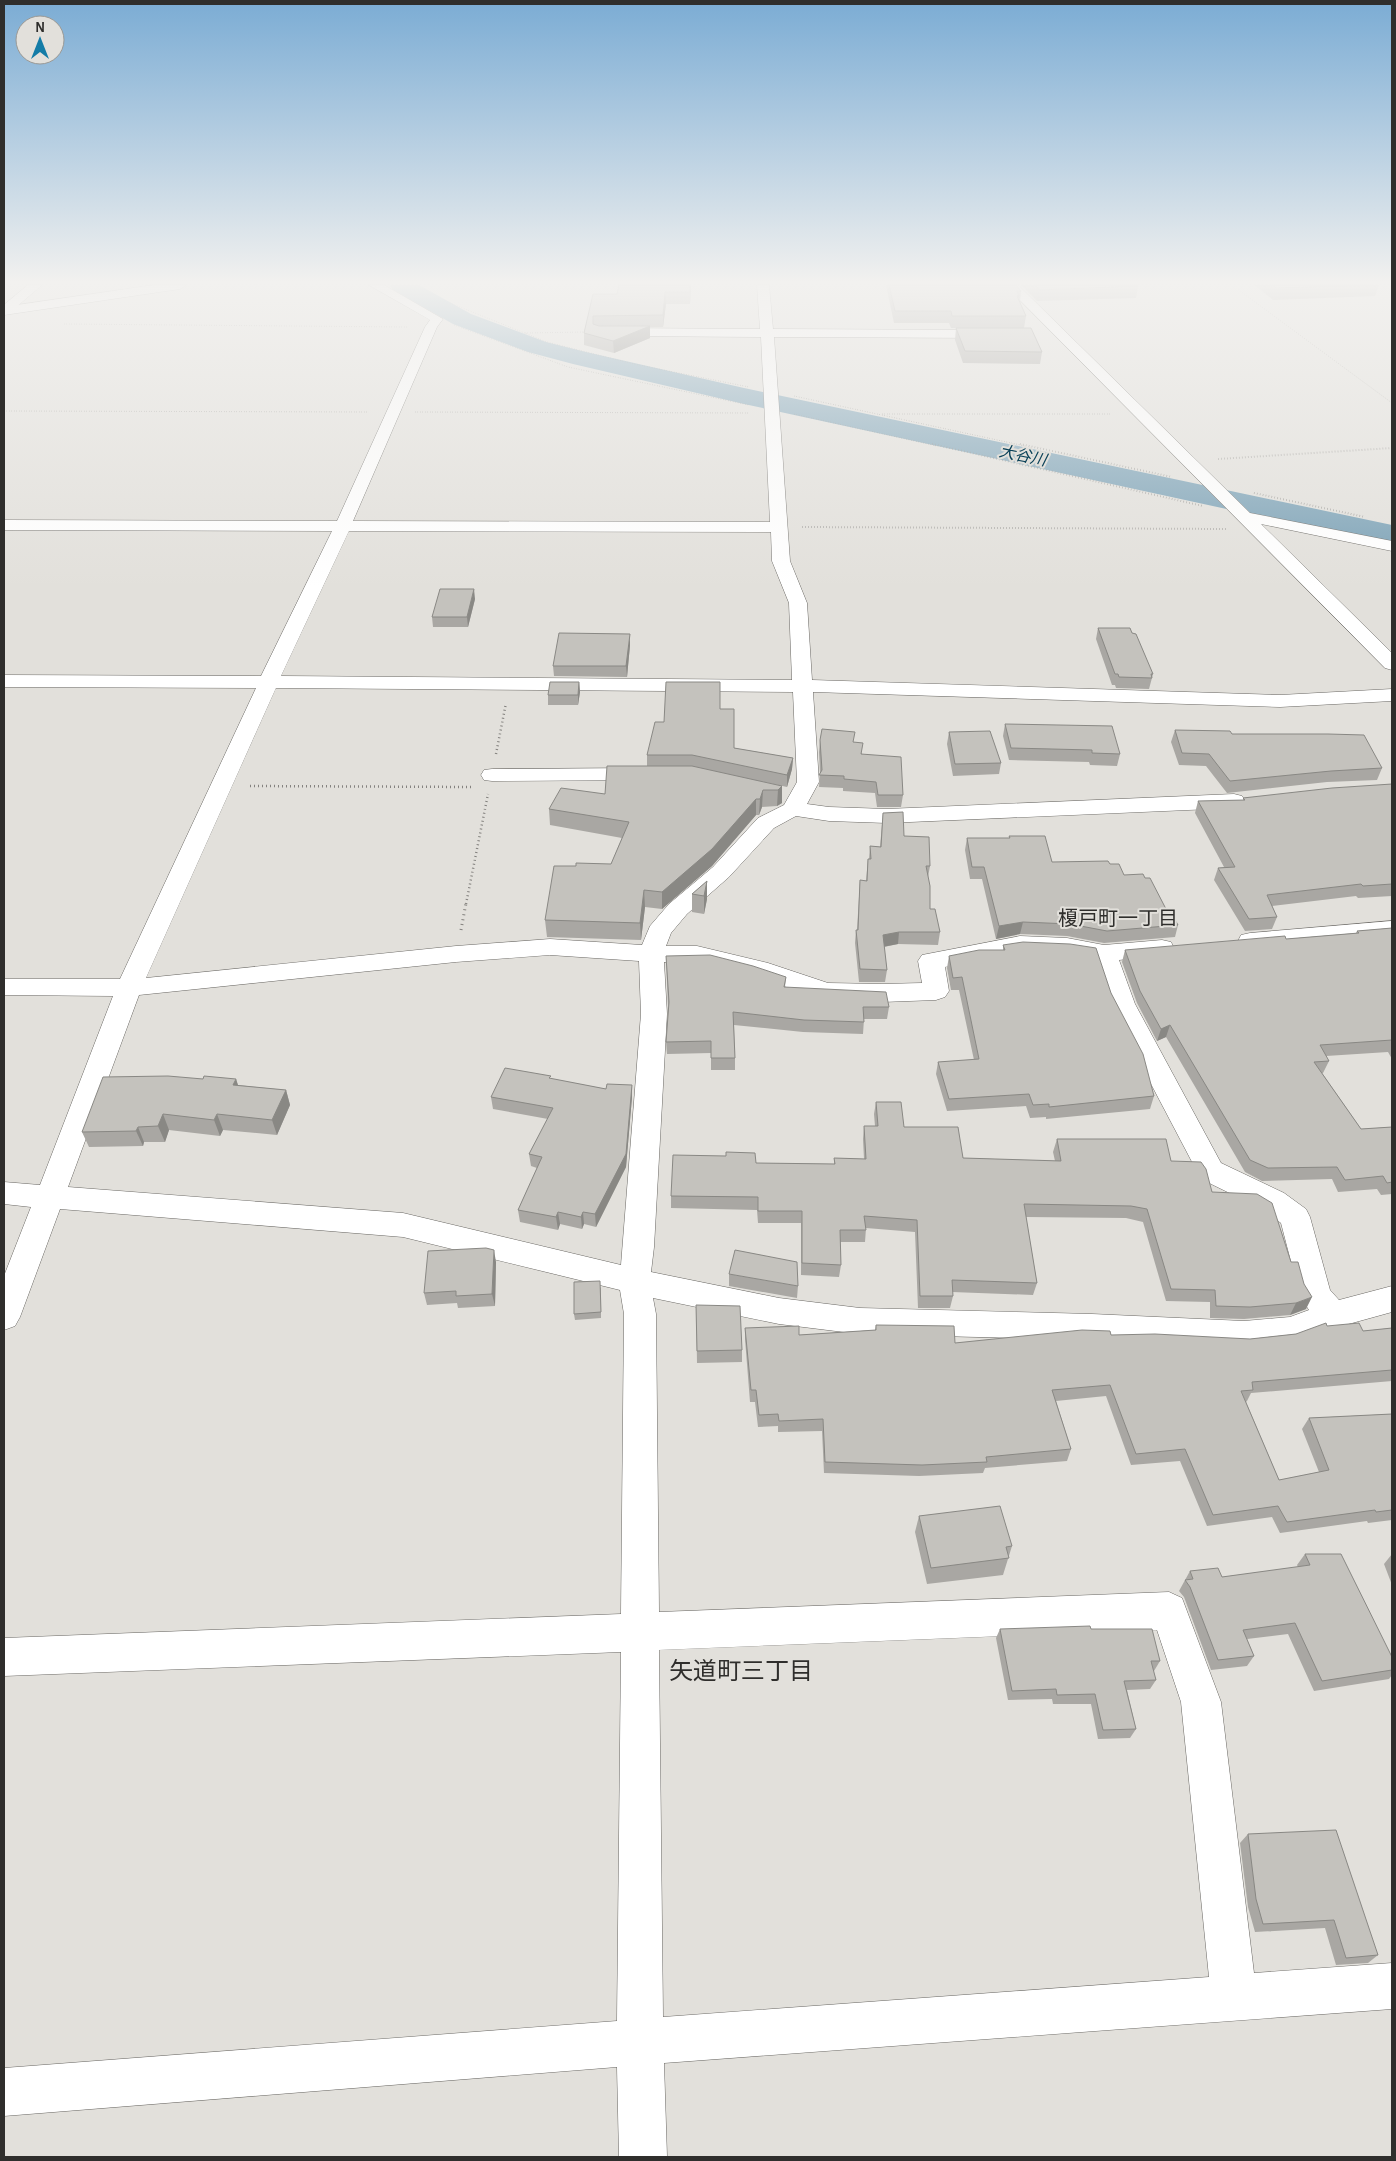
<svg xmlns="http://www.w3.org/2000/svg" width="1396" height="2161" font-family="'Alegreya Sans','Noto Sans JP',sans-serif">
<rect width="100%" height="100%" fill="#e2e0db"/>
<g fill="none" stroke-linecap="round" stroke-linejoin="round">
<path fill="#79a0b5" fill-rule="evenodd" d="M390 285H419L471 314 546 342 586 352 744 388 1392 525V545L744 404 573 364 528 352 453 324 393 290Z"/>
<defs>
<path id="minor" d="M28 285H42L8 314 4 315V305Z
M369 285H384L443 319 437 327 353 521 770 522 761 337 614 336 608 332 614 328 760 329 757 285H769L773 329 993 330 999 334 993 338 774 337 790 561 807 603 812 680 1280 695 1392 689V701L1280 707 813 692 819 782 807 804 829 807 887 809 1234 794 1242 796 1245 801 1242 806 1234 808 887 823 829 821 796 816 774 828 729 877 687 914 671 933 666 946H697L768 963 828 983 882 984 922 983 918 961 922 955 1020 936 1067 938 1104 945 1162 940 1171 942 1174 948 1171 954 1119 960 1135 1004 1221 1163 1284 1193 1306 1209 1310 1217 1330 1290 1339 1300 1392 1286V1312L1334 1328 1290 1344 1244 1349 1092 1340 860 1334 779 1324 653 1298 656 1314 659 1612 1169 1592 1182 1598 1221 1702 1254 1973 1392 1963V2009L664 2063 667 2157H619L617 2067 4 2116V2068L617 2021 621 1652 4 1676V1638L621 1614 624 1314 620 1290 403 1237 60 1209 20 1317 15 1326 4 1330V1276L31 1207 4 1204V1182L40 1185 113 996 4 995V979H120L256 688 4 687V675L261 676 332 531 4 530V520L337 521 425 327 430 320ZM349 531 771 532 772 561 789 603 792 680 281 676ZM276 688 793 692 797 782 784 805 758 818 713 867 669 904 650 926 642 945 550 939 456 946 146 978ZM1020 952 1067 954 1094 959 1109 1004 1201 1179 1262 1209 1281 1223 1300 1296 1309 1310 1290 1317 1244 1321 1092 1314 860 1308 779 1298 651 1272 654 1247 667 1014 664 962H697L753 976 826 1000 882 1002 936 1000 945 997 949 991 945 967ZM550 955 639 961 641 1014 621 1265 403 1213 68 1187 139 995 456 962ZM1157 1630 1181 1702 1209 1977 663 2017 659 1650Z
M1005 285H1018L1250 513 1392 541V551L1261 524 1392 653V670L1385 668Z
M643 768 651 769 654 774 651 779 643 780 492 781 484 780 481 775 484 770 492 769Z
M1392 921V937L1250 949 1241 947 1238 941 1241 935 1250 933Z"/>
<path id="secondary" d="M154 285H186L180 289 4 315V307Z"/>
</defs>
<use href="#minor" stroke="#6a6864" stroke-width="1"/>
<use href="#secondary" stroke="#6a6864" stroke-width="1"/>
<path stroke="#84827f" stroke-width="1" stroke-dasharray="0.5 2" stroke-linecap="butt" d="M1232 285 1392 403
M450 303 547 342 634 364 749 387
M64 324 408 327
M454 325 568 367 749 405
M525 333 586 332
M794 396 1025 446
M4 411 369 412
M415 412 749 413
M794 414 937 446
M882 414H1111"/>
<path stroke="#84827f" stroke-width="2" stroke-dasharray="0.5 2.5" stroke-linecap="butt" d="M932 444 1203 506
M1020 444 1172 477
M1218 459 1392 448
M1254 493 1365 517
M802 527 1226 529"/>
<path stroke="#84827f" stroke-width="2.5" stroke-dasharray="1 3" stroke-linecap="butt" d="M496 754 506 703
M250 786 471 787
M466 904 488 794"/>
<path stroke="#84827f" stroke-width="3" stroke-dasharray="1 4" stroke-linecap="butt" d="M461 930 466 903"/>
<use href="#minor" fill="#fff" fill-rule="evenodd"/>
<use href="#secondary" fill="#fff" fill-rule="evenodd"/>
</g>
<path fill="#a9a7a3" d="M691 285 690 304H666L663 327H650V338L614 353 584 345V333L593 294H617Z
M886 285H1016L1021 291 1020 302 1026 316 1024 328 1042 352 1040 364 963 363 955 340 956 328H951L949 323H894Z
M1021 285H1137L1138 286 1136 298 1037 301Z
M1255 285H1379L1375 296 1273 300Z
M475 599 468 627H433L432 617Z
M1098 628 1153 674 1149 689 1116 688 1115 685H1112L1096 639Z
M630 645 627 677 554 676 553 666Z
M579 682 580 692 578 705H548V695Z
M720 709 734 748 793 758 792 769 787 787 727 774 782 786V803L777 806 762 807 759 815H756L712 866 662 909 645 907 641 940 547 937 545 920 576 866 611 864 622 838 550 825 549 809 605 794 647 766V755L664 722Z
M1005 724 1120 754 1117 766 1090 765 1089 762 1009 760 1003 736Z
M1175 730 1232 734 1382 768 1377 780 1327 782 1227 793 1206 766 1179 765 1171 742Z
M949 732 1001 763 999 774 953 776 947 744Z
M820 740 854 742 862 754 903 795 901 807H877L875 793 843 791V788L819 787 820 773 819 752Z
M1392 784V896L1358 898 1356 896 1272 906 1277 917 1272 929 1245 931 1214 880 1218 868 1224 867 1195 813 1198 801 1243 800V798Z
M883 813 930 866 928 877 930 909 940 932 938 945 898 944 884 947 887 970 885 982H859L855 943 856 930H857L860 880 866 881 868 859H869L870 846 880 847Z
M1009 836 1052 862 1110 864 1124 875 1145 878 1166 909 1178 925 1175 937 1104 943 1067 936 1020 934 996 939 982 879H970L965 850 967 838H1009Z
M707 881V899L704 914 692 912V894Z
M1392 928V1059L1388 1052 1326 1056 1329 1061 1323 1073H1322L1361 1129 1392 1127V1194L1381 1195 1377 1189 1338 1192 1332 1179 1262 1181 1245 1172 1166 1037 1157 1041 1137 1003 1122 962 1125 950 1286 939 1356 933 1357 931Z
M1003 945 1111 993 1154 1096 1150 1109 1046 1119V1117L1030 1118 1026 1106 947 1111 936 1074 938 1062 974 1060 959 990H951L947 968 949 956 1003 950Z
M666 956 786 977 785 987 889 1007 887 1019H864L863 1034 803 1032 734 1025 735 1058V1070H711V1053L667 1054 666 1042 668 1006Z
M203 1079H236L238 1085 286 1090 290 1105 277 1135 223 1130 220 1136 169 1130 165 1142H144L143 1146 89 1147 82 1132Z
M551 1079 606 1089 632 1085V1097L626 1167 596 1227 584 1224 582 1229 560 1224 558 1230 520 1222 518 1210 537 1168 531 1166 529 1154 548 1119 493 1109 491 1097Z
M876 1102 904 1127 963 1158 1055 1161 1053 1152 1057 1139 1171 1161 1212 1192 1306 1309 1290 1315 1244 1319 1210 1318V1302L1166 1301 1143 1222 1126 1218 1026 1217 1037 1283 1033 1295 952 1292 953 1296 950 1308H918L915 1232 866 1228 865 1242H840L841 1265 839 1277 801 1275V1223H758L757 1210 671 1208V1196L756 1163 834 1164V1158L864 1159 863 1139 864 1126H875L874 1114Z
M496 1262 495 1306 458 1308 457 1303 427 1305 424 1293Z
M729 1274 798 1286 797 1298 729 1286Z
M601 1287V1318L575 1320 574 1314Z
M696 1305 742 1350V1362L697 1363Z
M876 1325 955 1343 1111 1335 1250 1339 1296 1334 1327 1326 1363 1331 1392 1328V1381L1251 1393 1247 1401 1246 1402 1279 1480 1319 1472 1302 1429 1309 1418 1392 1414V1520L1368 1523 1367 1521 1280 1533 1272 1517 1207 1526 1180 1461 1131 1465 1106 1396 1056 1401 1071 1449 1067 1461 985 1468 983 1473 919 1476 824 1473 822 1431 778 1432V1426L758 1427 755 1402H750L745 1339V1328L799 1335 875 1330Z
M919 1516 1012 1546 1003 1575 927 1584 915 1532Z
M1305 1554 1392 1657V1675L1389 1679 1314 1691 1288 1634 1247 1639 1254 1656 1247 1666 1211 1670 1184 1597 1179 1591 1190 1571 1222 1577 1298 1567 1297 1565Z
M1392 1554V1585L1384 1564Z
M1000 1629H1091L1160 1661 1154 1671H1153L1156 1680 1150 1689 1127 1690 1136 1729 1130 1738 1098 1739 1091 1704H1053L1052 1699 1008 1700 996 1638Z
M1248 1834 1378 1955 1368 1963 1336 1965 1325 1928 1255 1932 1248 1907 1240 1843Z"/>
<path fill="#898884" d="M690 285H691L690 304Z
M665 292 666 304 663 327V315Z
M650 326V338L614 353 613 341Z
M474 589 475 599 468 627 467 617Z
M630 634V645L627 677 626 666Z
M579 682 580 692 578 705V695Z
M793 758 792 769 787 787V775Z
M782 786V803L777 806 778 790Z
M763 790 762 807 759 815 760 799Z
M756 799V815L712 866 662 909V892Z
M707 881V899L704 914V896Z
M644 890 645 907 641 940 640 923Z
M1023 922 1020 934 996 939 999 926Z
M899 932 898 944 882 947 883 935Z
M1170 1025 1166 1037 1157 1041 1161 1029Z
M236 1079 241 1095 233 1085Z
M632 1085V1097L626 1167 596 1227 595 1214Z
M286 1090 290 1105 277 1135 272 1120Z
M163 1114 169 1130 165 1142 158 1126Z
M217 1114 223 1130 220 1136 214 1120Z
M138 1127 144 1142 143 1146 136 1131Z
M558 1212 560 1224 558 1230 556 1217Z
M583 1212 584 1224 582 1229 581 1217Z
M494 1250 496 1262 495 1306 492 1294Z
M1312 1297 1306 1309 1290 1315 1296 1303Z"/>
<path fill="#c4c2bd" stroke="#898884" d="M619 285H690V292H665L663 315 593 316V324L599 326H650L613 341 584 333 593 294H617Z
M889 285H1016L1021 291H1017L1019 296H1017L1026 316H952L951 311H895Z
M1035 285H1137L1138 286 1039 290Z
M1272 285H1374L1276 288Z
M956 328H1031L1042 352 965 351Z
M440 589H474L467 617H432Z
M1098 628H1130L1132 633 1136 634 1153 674H1151L1152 678 1119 677 1118 674H1115Z
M559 633 630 634 626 666H553Z
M550 682H579L578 695H548Z
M666 682H720V709H734V748L793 758 787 775 692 755H647L655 722H664Z
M1005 724 1112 726 1120 754 1092 753V750L1011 748Z
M822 729 855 732 853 742 863 743 861 754 901 757 903 795H878L876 782 844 779V776L819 775 822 770 820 740Z
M1175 730 1230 731 1232 734H1328L1364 735 1382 768 1331 771 1230 781 1209 754 1182 753Z
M990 731 1001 763 955 764 949 732Z
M607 766H692L782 786 778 790H763L760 799H756L712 849 662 892 644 890 640 923 545 920 554 866H576V863L611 864 629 822 549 809 561 788 605 794Z
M1392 784V884L1363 886 1361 884 1267 895 1277 917 1249 919 1218 868 1235 867 1198 801 1245 800 1243 798 1332 788Z
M903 812 904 836 929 837 930 866H926L930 886V909H935L940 932H899L883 935 887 970 860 969 856 930H858L860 880 867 881 868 859H871L870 846 881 847 883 813Z
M1009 836H1045L1052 862 1108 861 1110 864H1119L1124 875 1143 874 1145 878H1150L1166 909H1169L1178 925 1107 931 1070 924 1023 922 999 926 984 867H972L967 838H1010Z
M707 881 704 896 692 894Z
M1392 928V1040L1320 1045 1329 1061 1314 1062 1361 1129 1392 1127V1182L1387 1183 1383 1176 1345 1180 1337 1167 1268 1168 1250 1160 1170 1025 1161 1029 1140 991 1125 950 1285 936 1286 939 1359 933 1357 931Z
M1023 942 1070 944 1096 948 1111 993 1143 1054 1154 1096 1049 1107V1104L1033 1105 1029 1094 949 1099 938 1062 979 1059 962 977 953 978 949 956 979 950H1005L1003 945Z
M710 955 753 966 786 977 784 987 886 992 889 1007H863L864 1022 804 1020 733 1012 735 1058H711V1041L666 1042 669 1002 666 956Z
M505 1068 551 1076 549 1078 606 1089 607 1084 632 1085 626 1154 595 1214 583 1212 581 1217 558 1212 556 1217 518 1210 542 1157 529 1154 553 1108 491 1097Z
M168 1076 203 1079 204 1076 236 1079 233 1085 286 1090 272 1120 217 1114 214 1120 163 1114 158 1126 138 1127 136 1131 82 1132 103 1077Z
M876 1102H901L904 1127H958L963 1158 1061 1161 1057 1139H1166L1171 1161 1201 1162 1206 1169 1212 1192 1257 1194 1272 1203 1291 1262H1298L1304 1284 1312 1297 1296 1303 1250 1307 1216 1306 1215 1290 1171 1289 1147 1209 1131 1206 1024 1204 1037 1283 952 1280 953 1296H920L917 1220 864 1216 866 1230H840L841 1265 802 1263V1211H758V1197L671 1196 673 1155 726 1156V1152L755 1153 756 1163 835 1164 834 1158 866 1159 864 1126H878Z
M486 1248 494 1250 492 1294 456 1296V1291L424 1293 428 1251Z
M735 1250 797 1262 798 1286 729 1274Z
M600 1281 601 1312 574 1314V1282Z
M696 1305 740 1306 742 1350 697 1351Z
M1326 1323 1327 1326 1359 1323 1363 1331 1392 1328V1370L1252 1382 1253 1390 1241 1391 1279 1480 1329 1470 1309 1418 1392 1414V1510L1376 1512 1375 1510 1287 1522 1278 1506 1213 1515 1185 1449 1136 1454 1110 1385 1052 1390 1071 1449 986 1457 987 1462 922 1465 825 1462 823 1419 779 1421 778 1414 759 1415 756 1390H751L745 1328 799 1326V1335L876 1330V1325L954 1326 955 1343 1082 1330 1110 1331 1111 1335 1155 1334 1250 1339 1296 1334Z
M1000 1506 1012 1546 1006 1547 1009 1558 931 1568 919 1516Z
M1305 1554H1341L1392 1657V1670L1322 1681 1295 1623 1243 1630 1254 1656 1218 1660 1190 1587 1185 1580 1193 1579 1190 1571 1218 1568 1222 1577 1310 1565Z
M1090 1626 1091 1629H1152L1160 1661H1151L1156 1680 1124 1681 1136 1729 1103 1730 1095 1694 1057 1695 1056 1689 1012 1691 1000 1629Z
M1336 1830 1378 1955 1346 1958 1334 1920 1263 1924 1256 1899 1248 1834Z"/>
<linearGradient id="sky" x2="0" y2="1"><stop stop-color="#7bacd4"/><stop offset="0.48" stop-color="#f2f1ef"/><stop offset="1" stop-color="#f2f1ef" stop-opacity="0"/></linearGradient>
<rect width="1396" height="588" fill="url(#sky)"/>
<g text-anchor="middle" stroke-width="4" stroke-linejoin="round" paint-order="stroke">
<g font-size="16" font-style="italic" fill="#0a4158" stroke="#e2e0db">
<text transform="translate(1023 455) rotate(12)" y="6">大谷川</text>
</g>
<g font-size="20" fill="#2f2e2c" stroke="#e2e0db">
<text x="1118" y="925">榎戸町一丁目</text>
</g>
<g font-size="24" fill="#2f2e2c" stroke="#e2e0db">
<text x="741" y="1679">矢道町三丁目</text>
</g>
</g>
<rect width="1396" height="2161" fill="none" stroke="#2f2e2c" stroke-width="10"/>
<g transform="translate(40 40)"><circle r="24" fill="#e2e0db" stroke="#9a9995"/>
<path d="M0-4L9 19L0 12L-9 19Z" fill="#147ca7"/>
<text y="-8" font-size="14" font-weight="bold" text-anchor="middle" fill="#2f2e2c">N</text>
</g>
</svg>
